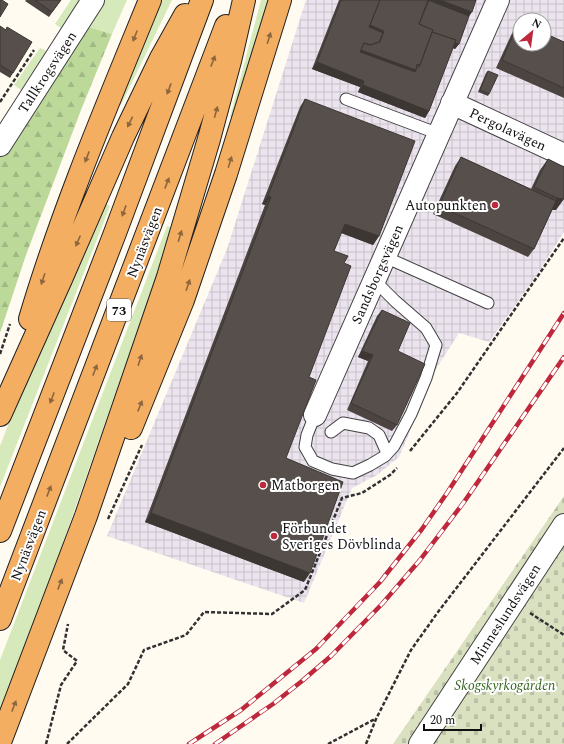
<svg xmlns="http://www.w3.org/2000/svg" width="564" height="744" font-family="Spectral,serif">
<defs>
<pattern id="industrial-grid" width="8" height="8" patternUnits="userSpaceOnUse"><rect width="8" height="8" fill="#ebe3ed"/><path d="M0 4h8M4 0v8" fill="none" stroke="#c8c2ca"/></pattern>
<pattern id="forest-firs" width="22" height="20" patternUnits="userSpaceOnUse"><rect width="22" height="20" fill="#bcd99a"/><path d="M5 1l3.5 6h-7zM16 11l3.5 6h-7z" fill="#a0b984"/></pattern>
<pattern id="cemetery-stones" width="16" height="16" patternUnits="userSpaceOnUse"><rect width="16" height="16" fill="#d9e1c1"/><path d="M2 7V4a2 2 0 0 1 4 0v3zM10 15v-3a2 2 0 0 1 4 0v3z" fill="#b9c0a5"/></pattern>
</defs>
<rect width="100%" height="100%" fill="#fffbf0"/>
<path fill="url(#industrial-grid)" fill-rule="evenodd" d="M306 0H564V232L538 273 489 342 459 333 429 380 409 434 399 457 377 475 352 488 304 603 107 536 227 249ZM520 20H544V44H520Z"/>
<path fill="#d6e9ba" d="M71 0H80L61 28 55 24Z
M102 0H127L112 34 85 26Z
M160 0H172L121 105H117Z
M261 0H272L235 117H230Z
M40 48 45 50 46 52 21 90 14 85Z
M101 202 110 206 0 487V446L26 379Z
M167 226 173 228 56 563 0 711V660Z"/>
<path fill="url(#forest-firs)" d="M85 26 112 34 81 110 26 255 0 333V157Z"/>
<path fill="url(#cemetery-stones)" d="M564 496V744H393Z"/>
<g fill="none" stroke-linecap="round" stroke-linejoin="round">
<defs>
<path id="service" d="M346 99 439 134
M385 257 488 303
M315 415 307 435 305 447 313 461 332 469 353 473 370 465 385 456 394 446 411 414 426 378 436 345 426 328 395 301 374 280
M331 432 343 423 369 428 379 435 387 453"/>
<path id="minor" d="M452 103 564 155
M0 145 93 0
M315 415 498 0
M420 744 564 525"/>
<path id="trunk" d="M30 319C62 211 107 105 150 0
M0 415 62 277 123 137 161 58 185 15
M131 428 183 300 226 174 280 0
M0 531 115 233 202 0
M0 619 226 26
M0 742 86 516 168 277 209 139 230 61 244 0"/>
</defs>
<use href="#service" stroke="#424242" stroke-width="13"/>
<use href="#minor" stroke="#424242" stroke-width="24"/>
<use href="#trunk" stroke="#202020" stroke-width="24"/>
<path stroke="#313131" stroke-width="2.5" stroke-dasharray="4 2" stroke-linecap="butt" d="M0 102 34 50
M0 354 10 324
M410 451 457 393 564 238
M108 519 142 445
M530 613 564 635
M46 744 61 685 77 661 63 650 68 624
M67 744 128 684 144 650 186 635 204 612 272 614 305 590 342 498 362 493 390 475 397 468
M328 744 375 719
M366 744 376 719 411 650 438 612 564 448"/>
<use href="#service" stroke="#fff" stroke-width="11"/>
<use href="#minor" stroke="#fff" stroke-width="22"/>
<use href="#trunk" stroke="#f4ae62" stroke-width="22"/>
<defs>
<path id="rail" d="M189 744 241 710 316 649 380 582 422 529 447 493 564 313
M215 744 273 704 302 681 331 656 382 604 420 560 464 502 564 357"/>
</defs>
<use href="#rail" stroke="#bd283c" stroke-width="4.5"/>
<use href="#rail" stroke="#fff" stroke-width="3" stroke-dasharray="9" stroke-linecap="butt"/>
</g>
<path fill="#4b4440" d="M26 0H61L49 17 25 1Z
M339 0H476L469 16 459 44 455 49 453 48 429 111 425 118 358 92 360 87 312 69Z
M519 22 564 42V98L496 68 513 31Z
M0 26 13 73 10 78 0 72Z
M488 71 489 94 488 96 478 92 486 73Z
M305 99 379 236 373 245 341 233 334 251 344 263 309 377 286 458 304 582 145 522 265 205 262 204 300 107Z
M461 157 531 189 540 170 548 159 564 167 556 210H552L534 249 528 257 433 214 455 166Z
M382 310 398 351 397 425 392 431 347 410 368 361 358 357 377 316Z"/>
<path fill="#3d3734" d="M428 0H440L472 12 466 21Z
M370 25 384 31 378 39 364 34Z
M431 33 459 44 455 49 429 38Z
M361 50 416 70 410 79 356 59Z
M317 62 364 81 360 87 312 69Z
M363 85 429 111 425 118 358 92Z
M268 196 271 197 265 205 262 204Z
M557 198 564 199 556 210 550 209Z
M345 224 379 236 373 245 339 232Z
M362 351 373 355 368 361 358 357Z
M151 513 310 573 304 582 145 522Z"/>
<path fill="#574f4b" stroke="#3d3734" d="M0 0H2L8 4 0 17Z
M35 0H61L52 12Z
M341 0H380L369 27 383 33 379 42 370 45 364 43 360 52 415 72 416 70 417 66 419 67 420 65 432 32 456 40 429 111 363 85 364 81 317 62Z
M380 0H429L419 24 433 30 420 65 417 64 416 70 361 50 364 43 370 45 380 42 384 31 370 25Z
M428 0 469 16 459 44 455 43 456 40 432 32 433 30 419 24Z
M440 0H476L472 12Z
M519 22 520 23V44H544V33L564 42V88L502 60Z
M0 26 6 30 7 27 32 42 13 73 0 65Z
M488 71 498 75 489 94 480 90Z
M305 99 415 141 379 236 345 224 334 251 348 256 344 263 351 266 309 377 316 380 286 458 343 482 310 573 151 513 271 197 268 196Z
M461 157 556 201 534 249 439 206Z
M548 159 564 167V199L557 198 534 187Z
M382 310 410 323 398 351 425 364 397 425 351 403 373 355 362 351Z"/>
<defs><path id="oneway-solid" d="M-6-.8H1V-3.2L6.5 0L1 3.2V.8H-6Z"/></defs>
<g fill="#8d663d">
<use href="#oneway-solid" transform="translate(135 36) rotate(112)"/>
<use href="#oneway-solid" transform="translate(269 38) rotate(-73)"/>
<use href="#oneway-solid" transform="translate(213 61) rotate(-69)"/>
<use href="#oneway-solid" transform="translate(169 89) rotate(110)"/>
<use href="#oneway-solid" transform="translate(216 112) rotate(-75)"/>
<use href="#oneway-solid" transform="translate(130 122) rotate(116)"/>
<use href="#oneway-solid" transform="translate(87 157) rotate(111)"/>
<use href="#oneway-solid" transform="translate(230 162) rotate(-73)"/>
<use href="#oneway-solid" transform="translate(167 183) rotate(-69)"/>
<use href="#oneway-solid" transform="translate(124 211) rotate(110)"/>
<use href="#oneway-solid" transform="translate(180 236) rotate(-73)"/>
<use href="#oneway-solid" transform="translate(78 241) rotate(113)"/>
<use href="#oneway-solid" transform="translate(43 279) rotate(109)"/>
<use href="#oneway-solid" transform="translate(188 285) rotate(-71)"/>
<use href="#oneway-solid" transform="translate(140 360) rotate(-71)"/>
<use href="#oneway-solid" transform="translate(95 370) rotate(-69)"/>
<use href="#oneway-solid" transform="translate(52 398) rotate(111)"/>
<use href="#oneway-solid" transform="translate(140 406) rotate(-68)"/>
<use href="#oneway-solid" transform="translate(49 491) rotate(-69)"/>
<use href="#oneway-solid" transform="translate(60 584) rotate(-69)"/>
<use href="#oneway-solid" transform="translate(14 706) rotate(-69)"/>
</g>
<g fill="#bd283c" stroke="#fff" stroke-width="1.5">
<circle cx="495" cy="205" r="4"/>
<circle cx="263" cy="485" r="4"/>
<circle cx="274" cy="536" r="4"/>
</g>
<g text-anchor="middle" stroke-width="4" stroke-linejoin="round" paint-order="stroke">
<rect fill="#fff" stroke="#575757" stroke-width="1" x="107" y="299" width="24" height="22" rx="3"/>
<g font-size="13" font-weight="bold" fill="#0f0f0f">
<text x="119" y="315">73</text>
</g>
<g font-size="14" fill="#0f0f0f" stroke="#fff">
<text transform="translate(47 72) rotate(-57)" y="5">Tallkrogsvägen</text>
<text transform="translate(508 129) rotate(25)" y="5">Pergolavägen</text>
<text transform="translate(144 242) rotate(-69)" y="5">Nynäsvägen</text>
<text transform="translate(377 274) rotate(-66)" y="5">Sandsborgsvägen</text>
<text transform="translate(28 545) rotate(-69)" y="5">Nynäsvägen</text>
<text transform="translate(505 614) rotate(-57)" y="5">Minneslundsvägen</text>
</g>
<g font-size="14" fill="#0f0f0f" stroke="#fff" text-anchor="start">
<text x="487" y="210" text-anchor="end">Autopunkten</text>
<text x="271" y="490">Matborgen</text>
<text x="282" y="533">Förbundet<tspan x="282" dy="16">Sveriges Dövblinda</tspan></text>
</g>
<g font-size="14" font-style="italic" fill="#34661f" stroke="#fff">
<text x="505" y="690">Skogskyrkogården</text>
</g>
</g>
<g transform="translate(532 32) rotate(29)"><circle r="19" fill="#ffffff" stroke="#9f9f9f"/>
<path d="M0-3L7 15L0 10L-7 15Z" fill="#bd283c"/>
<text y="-6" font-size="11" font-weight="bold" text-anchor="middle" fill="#0f0f0f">N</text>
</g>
<path d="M424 724v6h57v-6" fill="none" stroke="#0f0f0f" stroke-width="2"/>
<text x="430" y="724" font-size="12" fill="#0f0f0f" stroke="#ffffff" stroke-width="3" paint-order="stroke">20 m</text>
</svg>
